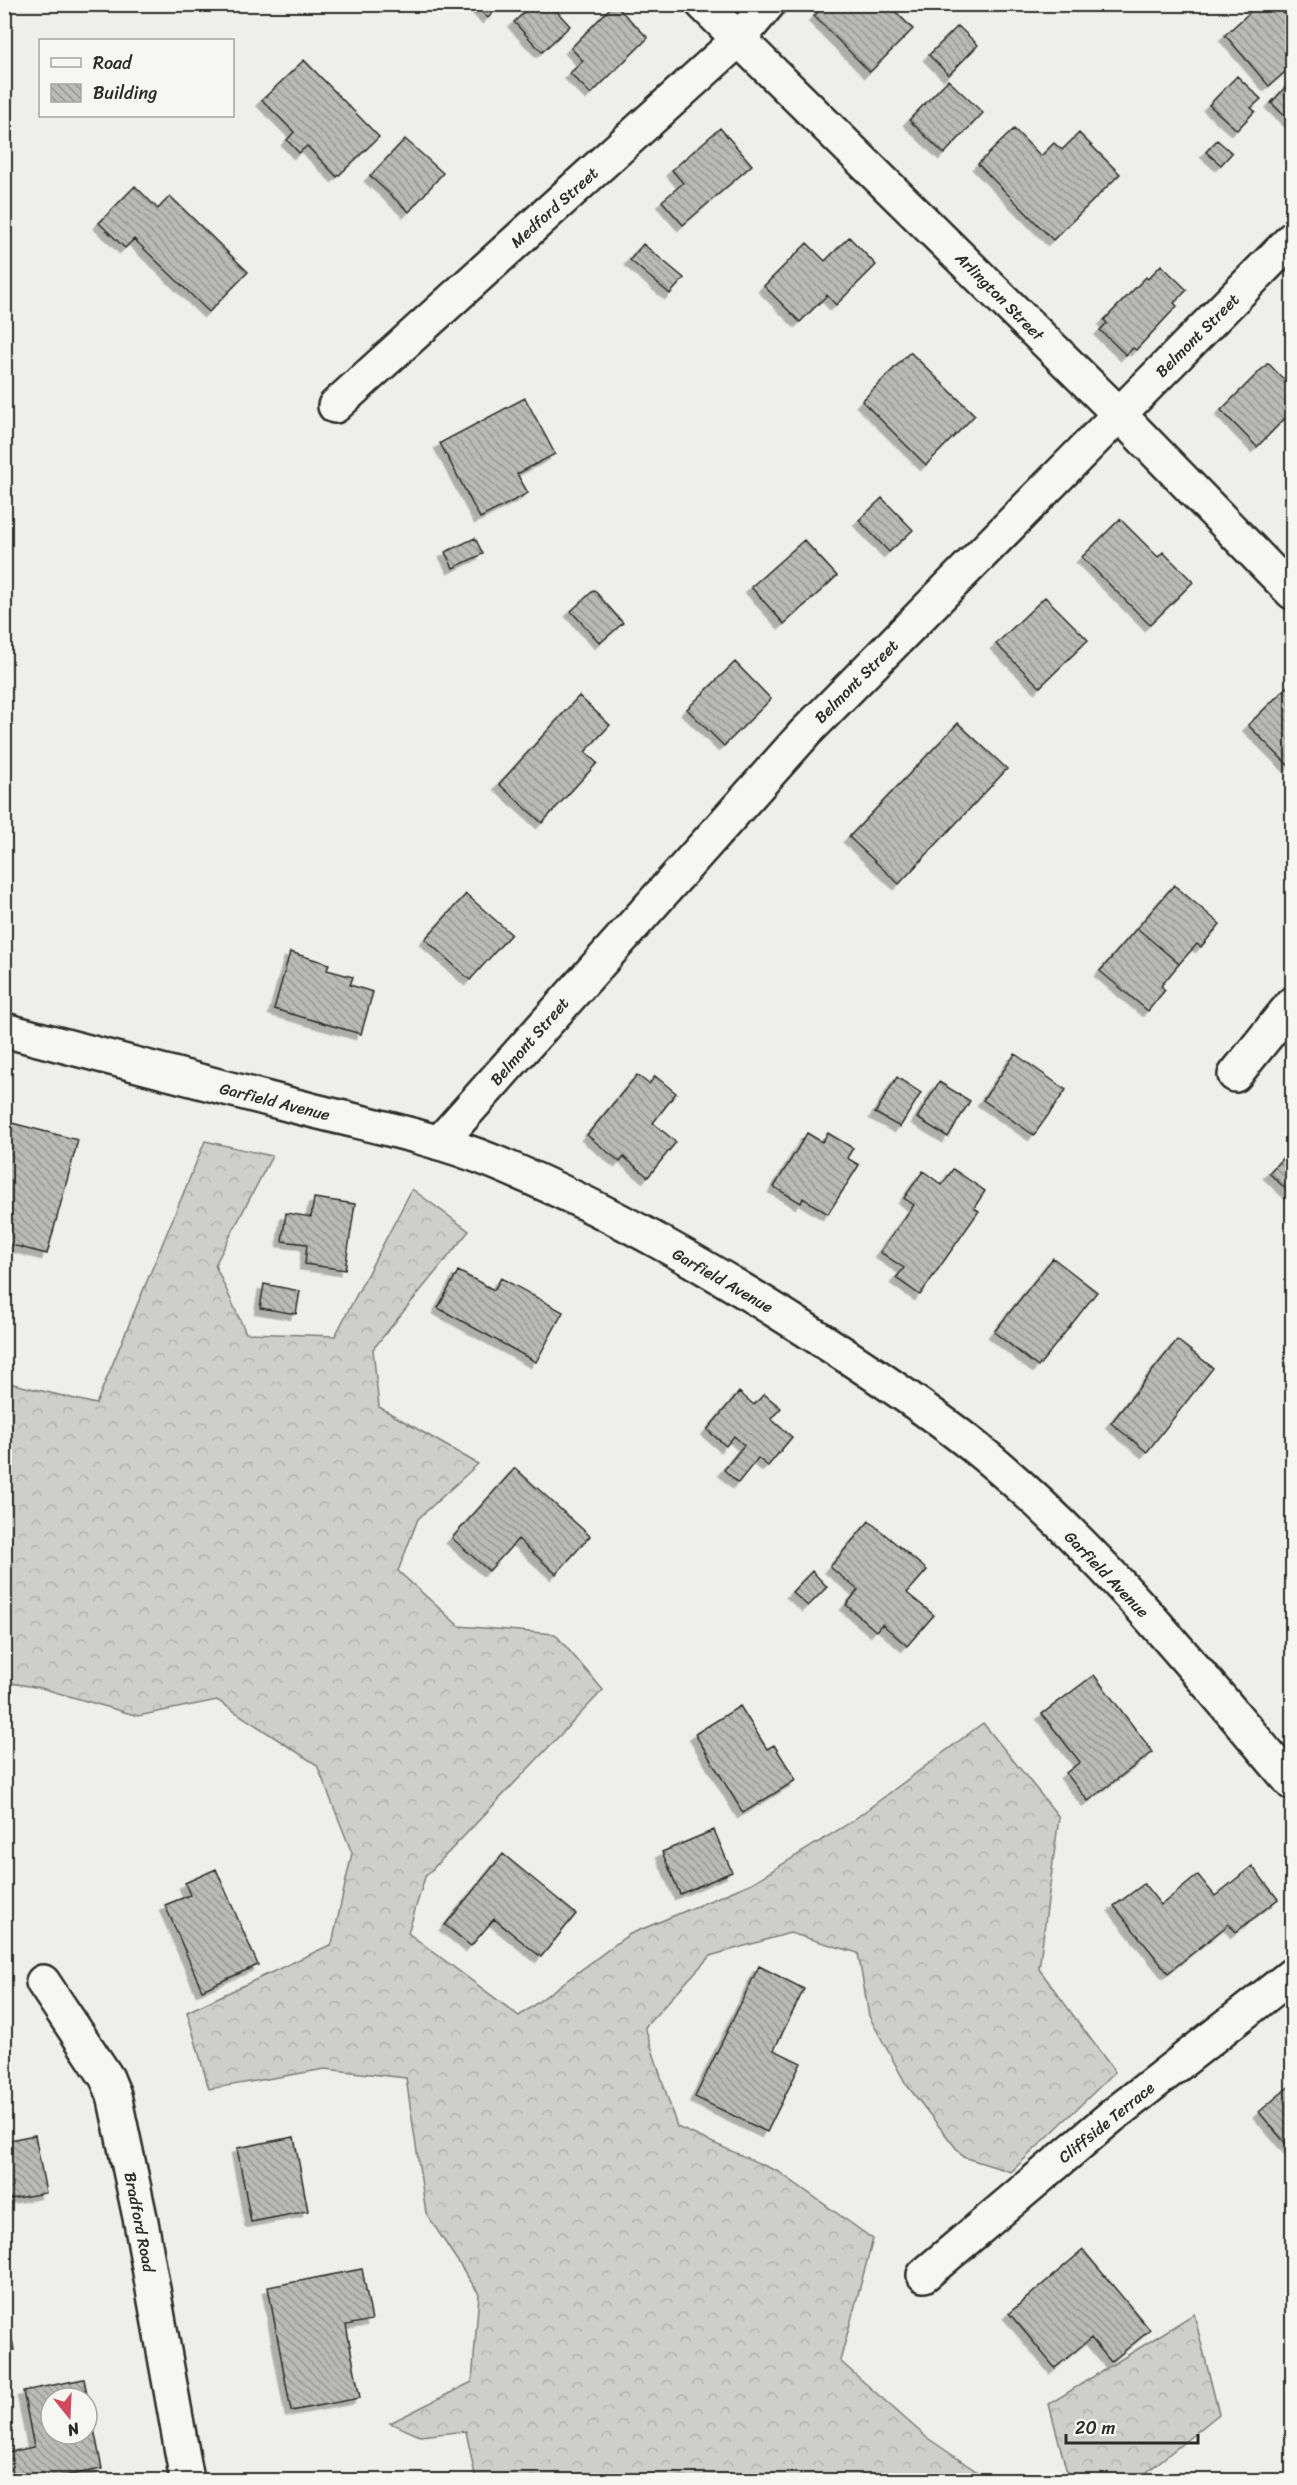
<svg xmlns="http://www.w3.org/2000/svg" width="1297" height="2485" font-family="Sriracha,sans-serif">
<defs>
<pattern id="forest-crowns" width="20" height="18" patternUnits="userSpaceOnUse" patternTransform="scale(1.5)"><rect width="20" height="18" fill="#cececa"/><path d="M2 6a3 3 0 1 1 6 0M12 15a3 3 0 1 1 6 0" fill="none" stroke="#b1b1ae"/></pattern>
<pattern id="building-back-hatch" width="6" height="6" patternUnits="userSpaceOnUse" patternTransform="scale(1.5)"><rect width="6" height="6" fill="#babab7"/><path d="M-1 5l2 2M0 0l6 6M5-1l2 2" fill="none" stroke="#979795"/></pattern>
<filter id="shadow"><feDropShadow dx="-5.5" dy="5.5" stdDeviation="0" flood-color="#0004"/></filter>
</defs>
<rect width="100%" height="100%" fill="#eeeeea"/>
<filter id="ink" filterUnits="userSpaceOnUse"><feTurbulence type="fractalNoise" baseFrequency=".0167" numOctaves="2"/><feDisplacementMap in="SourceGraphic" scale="12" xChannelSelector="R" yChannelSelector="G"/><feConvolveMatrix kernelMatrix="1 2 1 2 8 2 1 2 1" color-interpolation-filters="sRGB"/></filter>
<g filter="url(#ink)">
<path fill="url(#forest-crowns)" stroke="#7c7c7a" stroke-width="1.5" d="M205 1141 272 1156 215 1265 246 1333 335 1336 412 1189 469 1231 373 1349 379 1407 478 1464 418 1519 398 1571 459 1626 555 1634 603 1690 425 1877 408 1933 519 2016 628 1935 752 1883 848 1824 983 1723 1059 1817 1039 1969 1115 2072 1011 2172 963 2157 906 2084 869 2016 858 1953 790 1933 710 1956 645 2027 677 2127 779 2172 873 2239 840 2361 926 2437 989 2480H476L466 2431 420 2436 390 2423 472 2382 479 2294 426 2213 406 2078 325 2069 209 2089 187 2012 332 1944 352 1853 317 1765 217 1700 138 1716 41 1688 5 1682V1382L96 1404Z
M1194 2314 1219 2414 1137 2480H1069L1049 2404Z"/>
<path fill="url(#building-back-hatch)" stroke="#2b2b2b" stroke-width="1.5" fill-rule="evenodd" filter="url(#shadow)" d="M474 4H496L498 7 488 18Z
M533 4H550L570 26 542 52 514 22Z
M614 4 648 38 591 94 570 73 583 61 571 48Z
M826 4H849L853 8 856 4H888L913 29 870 72 814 16Z
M1259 4H1276L1292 24V66L1269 86 1225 35Z
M958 26 978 45 949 75 929 55Z
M304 60 379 137 337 177 307 146 299 153 287 140 294 132 262 100Z
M1237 76 1261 99 1251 108 1255 111 1237 130 1209 105Z
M948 80 983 113 944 154 909 120Z
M1292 80V123L1271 103Z
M720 128 752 165 683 225 662 201 683 183 672 170Z
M1014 129 1041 156 1054 143 1062 150 1079 133 1120 174 1053 240 978 164Z
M405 139 443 173 409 212 370 176Z
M1217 140 1232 153 1221 165 1206 152Z
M135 186 158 209 170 196 248 272 209 312 134 239 125 248 99 223Z
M849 237 876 265 836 305 827 295 800 322 764 286 807 243 825 261Z
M643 244 684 278 670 294 630 260Z
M1161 265 1187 290 1174 303 1177 306 1136 350 1133 348 1126 355 1100 330 1107 323 1104 320 1146 277 1148 279Z
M910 352 975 415 926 465 862 401Z
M1268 363 1292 388V411L1257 447 1221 410Z
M525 398 555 454 517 474 528 493 480 518 440 443Z
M882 498 913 530 889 552 859 520Z
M1120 519 1158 557 1163 552 1193 582 1150 625 1082 557Z
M475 538 483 554 453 568 445 552Z
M804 540 837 576 784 624 751 587Z
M594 590 623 623 600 643 571 611Z
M1045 597 1088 640 1040 687 996 644Z
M735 662 771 699 724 746 687 709Z
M1290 684 1292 686V764L1290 767 1248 725Z
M579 696 610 725 585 752 597 763 542 823 499 784Z
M958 723 1007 769 899 884 849 837Z
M1174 885 1220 924 1201 947 1197 944 1179 964 1137 928Z
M466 894 511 934 470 980 425 939Z
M1137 928 1179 964 1161 986 1165 990 1148 1011 1100 971Z
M290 952 329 964 327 970 353 977 350 985 373 992 361 1034 274 1009Z
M1015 1054 1066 1090 1034 1135 983 1100Z
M637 1075 649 1084 655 1076 676 1093 653 1123 676 1142 648 1177 624 1157 620 1162 587 1135Z
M897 1077 921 1093 900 1127 875 1113Z
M939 1082 970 1101 948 1137 917 1118Z
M4 1121 78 1140 47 1254 4 1243Z
M807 1133 822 1142 828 1133 853 1148 847 1158 859 1165 828 1214 803 1198 801 1203 774 1187Z
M1292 1148V1195L1269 1173Z
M953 1169 985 1191 974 1208 979 1211 920 1295 896 1278 904 1268 880 1252 914 1205 904 1198 923 1171 942 1185Z
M314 1198 355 1204 345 1270 305 1264 307 1244 282 1241 286 1213 311 1217Z
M1053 1258 1097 1292 1038 1367 994 1332Z
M458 1271 494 1290 501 1278 563 1312 536 1362 438 1308Z
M264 1284 300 1291 296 1314 260 1308Z
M1177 1340 1213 1368 1147 1452 1111 1423Z
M739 1392 754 1405 764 1394 781 1408 771 1419 792 1437 768 1466 758 1458 738 1483 724 1470 744 1445 734 1436 726 1446 707 1430Z
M515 1468 590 1536 556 1574 518 1539 489 1571 452 1538Z
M869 1521 927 1570 907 1593 934 1615 907 1646 882 1624 876 1631 846 1605 858 1590 830 1567Z
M812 1571 827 1587 808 1606 792 1592Z
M1094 1675 1153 1752 1088 1801 1066 1773 1080 1762 1042 1714Z
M740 1706 767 1749 774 1745 796 1780 743 1813 695 1734Z
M714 1830 732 1872 680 1894 662 1852Z
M503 1854 576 1914 541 1957 494 1919 471 1946 445 1925Z
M1252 1866 1278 1899 1236 1932 1229 1924 1168 1973 1114 1906 1144 1884 1161 1905 1198 1875 1215 1896Z
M216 1869 258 1965 202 1990 165 1905 190 1895 185 1883Z
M759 1966 804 1989 774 2050 801 2063 767 2132 695 2097Z
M1292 2084V2151L1259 2112Z
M35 2135 46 2193 4 2200V2141Z
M294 2137 308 2211 251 2222 237 2148Z
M1083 2250 1150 2330 1111 2362 1091 2338 1055 2368 1009 2313Z
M362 2269 372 2320 346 2325 360 2398 291 2411 268 2287Z
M10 2329 14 2350 4 2352V2330Z
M84 2379 102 2469 42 2480H4V2453L34 2447 23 2391ZM51 2398H87V2434H51Z"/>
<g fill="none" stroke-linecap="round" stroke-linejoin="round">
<defs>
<path id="minor" d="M335 406 738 40 768 4
M1235 1075 1292 1004
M439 1143 805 733 1292 239
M43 1982 107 2078 114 2095 141 2222 187 2480
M924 2275 1112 2116 1292 1975"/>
<path id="tertiary" d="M703 4 1119 414 1292 592
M4 1030C101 1056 198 1081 295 1106 361 1123 430 1136 494 1162 611 1210 720 1274 825 1342 881 1378 936 1415 988 1458 1102 1553 1196 1670 1292 1783"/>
</defs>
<use href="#minor" stroke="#2b2b2b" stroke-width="38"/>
<use href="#tertiary" stroke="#2b2b2b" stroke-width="38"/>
<use href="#minor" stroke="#f6f6f2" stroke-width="33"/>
<use href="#tertiary" stroke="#f6f6f2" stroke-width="33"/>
</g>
</g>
<g text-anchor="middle" stroke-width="5" stroke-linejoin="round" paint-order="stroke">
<g font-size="16" fill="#2b2b2b" stroke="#f6f6f2">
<text transform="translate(554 207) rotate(-42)" y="6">Medford Street</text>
<text transform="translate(1000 296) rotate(45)" y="6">Arlington Street</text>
<text transform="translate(1197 335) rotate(-45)" y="6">Belmont Street</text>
<text transform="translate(856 681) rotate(-45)" y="6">Belmont Street</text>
<text transform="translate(529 1041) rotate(-49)" y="6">Belmont Street</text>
<text transform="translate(275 1101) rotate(14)" y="6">Garfield Avenue</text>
<text transform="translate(723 1280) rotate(30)" y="6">Garfield Avenue</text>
<text transform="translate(1107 1574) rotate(46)" y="6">Garfield Avenue</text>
<text transform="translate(1106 2122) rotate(-39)" y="6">Cliffside Terrace</text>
<text transform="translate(140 2222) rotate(79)" y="6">Bradford Road</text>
</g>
</g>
<rect width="1297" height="2485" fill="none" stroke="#f6f6f2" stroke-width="24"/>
<rect x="12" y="12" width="1273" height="2461" fill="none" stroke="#2b2b2b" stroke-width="2" filter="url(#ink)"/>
<rect x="39" y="39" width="195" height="78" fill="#f6f6f2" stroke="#a5a5a2" stroke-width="1.5"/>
<rect x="51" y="58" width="30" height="9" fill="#f6f6f2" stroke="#a5a5a2" stroke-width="1.5"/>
<text x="93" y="69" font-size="18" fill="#2b2b2b">Road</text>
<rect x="51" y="84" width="30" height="18" fill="url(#building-back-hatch)" stroke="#a5a5a2" stroke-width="1.5"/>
<text x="93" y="99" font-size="18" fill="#2b2b2b">Building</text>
<g transform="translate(69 2416) rotate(162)"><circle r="28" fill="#f6f6f2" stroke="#a5a5a2" stroke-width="1.5"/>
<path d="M0-4.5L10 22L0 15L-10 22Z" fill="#d1495b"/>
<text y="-9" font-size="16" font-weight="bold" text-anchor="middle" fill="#2b2b2b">N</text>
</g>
<path d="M1066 2434v9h132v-9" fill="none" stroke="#2b2b2b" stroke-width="3"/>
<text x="1075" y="2434" font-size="18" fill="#2b2b2b" stroke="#f6f6f2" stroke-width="4.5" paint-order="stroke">20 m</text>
</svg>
